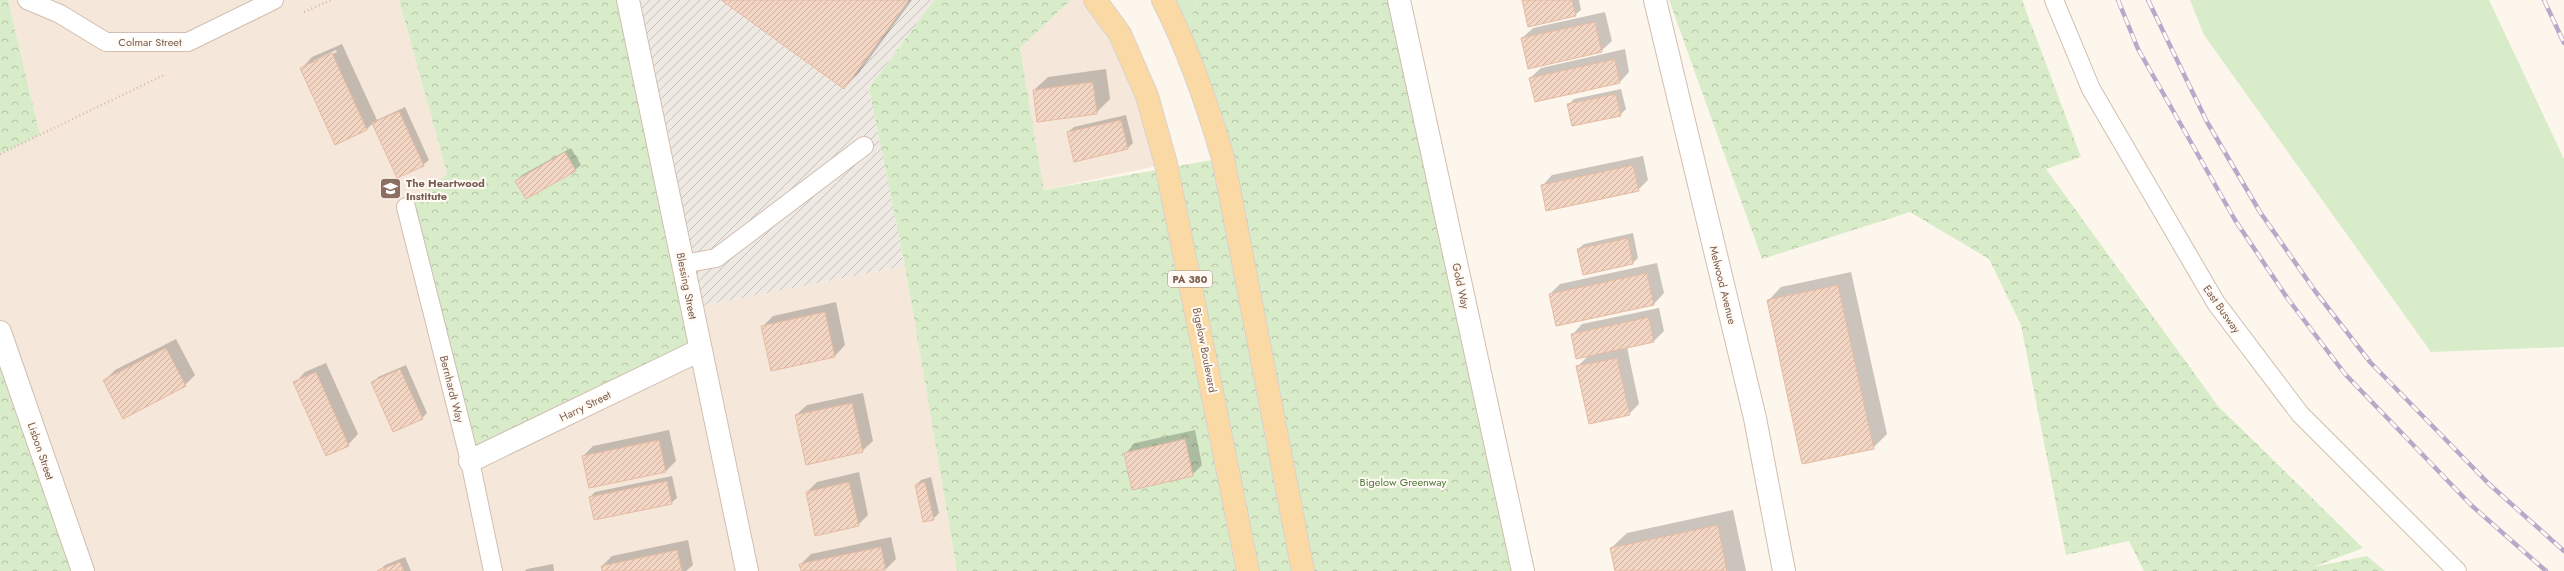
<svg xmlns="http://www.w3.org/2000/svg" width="2564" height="571" font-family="Jost,sans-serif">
<defs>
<pattern id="industrial-furrows" width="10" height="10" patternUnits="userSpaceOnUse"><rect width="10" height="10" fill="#efe9e4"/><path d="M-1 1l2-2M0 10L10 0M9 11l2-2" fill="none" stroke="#c7c0bb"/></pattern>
<pattern id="forest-crowns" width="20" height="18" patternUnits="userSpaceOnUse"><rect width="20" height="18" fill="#d8ecc9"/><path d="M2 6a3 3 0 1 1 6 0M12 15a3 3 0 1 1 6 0" fill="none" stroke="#b4c2a5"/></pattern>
<pattern id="building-hatch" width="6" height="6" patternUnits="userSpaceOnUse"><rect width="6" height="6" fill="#f3d5c3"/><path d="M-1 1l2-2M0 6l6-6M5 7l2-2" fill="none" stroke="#cab0a1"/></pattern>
</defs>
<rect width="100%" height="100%" fill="#fdf6ec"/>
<path fill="#f5e8da" d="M8 0H399L447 174 691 308 905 266 957 571H83L0 332V154L40 135Z
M1071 0H1095L1166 164 1044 190 1020 48Z"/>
<path fill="url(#industrial-furrows)" d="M628 0H934L869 88 905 266 691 308Z"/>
<path fill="#d8ecc9" d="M1163 0H1197L1184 41Z
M2190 0H2489L2564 159V347L2431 352 2204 35Z"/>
<path fill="url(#forest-crowns)" d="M0 0H8L40 135 0 154Z
M399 0H628L700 350 470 461 406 207 447 174Z
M934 0H1071L1020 48 1044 190 1223 158 1184 41 1197 0H1407L1523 571H957L905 266 869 88Z
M1669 0H2022L2081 157 2046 169 2218 406 2363 548 2313 567 2367 556 2385 571H2144L2129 541 2066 555 2021 325 1989 259 1910 212 1762 259Z
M0 332 83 571H0Z"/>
<path fill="#0003" fill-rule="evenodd" d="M723 0H912L859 73 844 88Z
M1523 0H1579L1581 10 1575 15Z
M1605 12 1612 41 1601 51 1522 38 1533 28Z
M342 44 377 120 405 107 429 160 423 165 373 123 366 130 302 68 312 57ZM336 50 337 52 313 63V61Z
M1625 49 1629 72 1619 83 1530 78 1541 68Z
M1106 69 1110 99 1096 113 1034 90 1048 77Z
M1621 89 1626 109 1620 115 1568 105 1574 99Z
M1126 115 1133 143 1127 149 1068 132 1074 127Z
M571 148 581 165 575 170 516 181 522 175Z
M1643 156 1648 180 1638 190 1542 186 1552 175Z
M1633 233 1638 258 1633 263 1584 274 1578 249 1584 244Z
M1657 263 1664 293 1654 304 1550 294 1560 284Z
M1851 272 1887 434 1873 448 1768 301 1781 287Z
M836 302 845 345 835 356 772 369 762 327 773 316Z
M1659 308 1664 331 1654 341 1627 347 1639 404 1629 414 1577 367 1588 356 1572 335 1582 324Z
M176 339 195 375 185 385 105 380 115 370Z
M326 363 358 434 348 445 295 383 305 372Z
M406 365 427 413 422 418 373 383 378 377Z
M863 393 873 441 862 451 796 415 807 405Z
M669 430 676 461 666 471 583 456 593 446Z
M1195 430 1202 465 1192 475 1125 454 1135 443Z
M859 472 868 515 858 525 807 492 817 482Z
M672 476 677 498 671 503 590 497 595 492Z
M931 477 939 513 933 519 916 485 921 480Z
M1733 510 1746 571H1616L1611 548 1627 533Z
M891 537 896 559 886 569 802 571 800 565 811 554Z
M688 540 693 565 686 571H603L602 566 612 556Z
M405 557 411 571H379L385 565Z
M553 564 554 571H525L527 569Z"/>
<path fill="url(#building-hatch)" stroke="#e6bba3" d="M721 0H909L844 89Z
M1522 0H1572L1576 16 1528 27Z
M1595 22 1602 52 1528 69 1521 38Z
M332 53 367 130 335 145 300 68Z
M1615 59 1620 83 1535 102 1529 78Z
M1093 82 1097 114 1037 122 1033 90Z
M1616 94 1621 116 1572 126 1567 104Z
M399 111 424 166 397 178 372 123Z
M1121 120 1128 149 1074 162 1067 132Z
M565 152 576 171 526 199 515 181Z
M1633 165 1639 191 1546 211 1541 185Z
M1628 238 1633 264 1583 275 1577 249Z
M1647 273 1654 305 1556 326 1549 294Z
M1838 285 1874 449 1802 464 1767 300Z
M825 312 835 357 771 371 761 326Z
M1649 317 1654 342 1576 359 1571 334Z
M166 348 186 386 123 419 103 380Z
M1617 358 1630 415 1589 424 1576 366Z
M400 369 423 419 393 432 371 382Z
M316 372 349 446 326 456 293 382Z
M852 403 863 452 806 465 795 415Z
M1185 439 1193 476 1132 490 1124 453Z
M659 440 666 472 589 488 582 456Z
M667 481 672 504 594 520 589 497Z
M849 482 859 526 815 536 806 492Z
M925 482 934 520 923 522 915 485Z
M1718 525 1727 571H1615L1610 548Z
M881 547 886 570 801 571 799 564Z
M677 550 682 571H602L601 566Z
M400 562 404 571H378V570Z"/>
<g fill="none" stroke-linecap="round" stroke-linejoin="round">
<defs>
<path id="lane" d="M27 0 60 14 106 42H188L274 0
M2054 0 2091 89 2216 303 2300 414 2457 571
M406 207 470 461 493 571
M683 264 716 258 864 146"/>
<path id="street" d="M628 0 747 571
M1399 0 1523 571
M1655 0 1755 418 1784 571
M0 332 83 571
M470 461 700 350"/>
<path id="primary" d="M1095 0 1120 34 1147 96 1166 164 1248 571
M1163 0C1189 51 1207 103 1223 158L1303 571"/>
</defs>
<use href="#lane" stroke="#d1beb0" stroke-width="20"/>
<use href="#street" stroke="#d1beb0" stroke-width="24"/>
<use href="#primary" stroke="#dad1cd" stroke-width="24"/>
<path stroke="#d9b8a5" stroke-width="2.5" stroke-dasharray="1 3" stroke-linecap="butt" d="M304 12 331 0
M0 154 164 75"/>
<use href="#lane" stroke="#fff" stroke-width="18"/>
<use href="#street" stroke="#fff" stroke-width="22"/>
<use href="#primary" stroke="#fbd9a5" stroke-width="22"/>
<defs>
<path id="rail" d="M2118 0 2138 49 2235 220 2288 299 2345 374 2471 505 2546 571
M2148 0 2207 122 2260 212 2315 291 2370 362 2489 484 2564 551
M2544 0 2564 43"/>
</defs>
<use href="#rail" stroke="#b9a8c9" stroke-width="4.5"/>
<use href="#rail" stroke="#fffaf3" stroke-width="3" stroke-dasharray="9" stroke-linecap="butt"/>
</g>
<defs>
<symbol id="school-square" viewBox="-11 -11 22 22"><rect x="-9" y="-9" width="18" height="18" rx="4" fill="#8d6e63" stroke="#fffaf3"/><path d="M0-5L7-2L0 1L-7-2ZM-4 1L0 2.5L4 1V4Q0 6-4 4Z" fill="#fff"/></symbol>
</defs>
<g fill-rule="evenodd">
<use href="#school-square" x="378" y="176" width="25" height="25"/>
</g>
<g text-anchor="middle" stroke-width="4" stroke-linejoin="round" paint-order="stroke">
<rect fill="#fffaf3" stroke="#a28b7f" stroke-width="1" x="1168" y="271" width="44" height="16" rx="3"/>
<g font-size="10" font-weight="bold" fill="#7a5c4d">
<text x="1190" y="283">PA 380</text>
</g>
<g font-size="11" fill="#7a5c4d" stroke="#fffaf3">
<text x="150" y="46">Colmar Street</text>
<text transform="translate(1723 285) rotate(76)" y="4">Melwood Avenue</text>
<text transform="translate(687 286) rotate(79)" y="4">Blessing Street</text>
<text transform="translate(1461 286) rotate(78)" y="4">Gold Way</text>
<text transform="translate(2222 309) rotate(55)" y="4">East Busway</text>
<text transform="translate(1205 350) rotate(79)" y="4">Bigelow Boulevard</text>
<text transform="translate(452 389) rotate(76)" y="4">Bernhardt Way</text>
<text transform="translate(585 406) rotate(-26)" y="4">Harry Street</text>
<text transform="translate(41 451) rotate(71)" y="4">Lisbon Street</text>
</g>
<g font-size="11" font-weight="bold" fill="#785e54" stroke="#fffaf3" text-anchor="start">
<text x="406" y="187">The Heartwood<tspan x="406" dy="13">Institute</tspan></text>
</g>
<g font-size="11" fill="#537a41" stroke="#fffaf3">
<text x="1403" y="486">Bigelow Greenway</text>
</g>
</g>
</svg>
